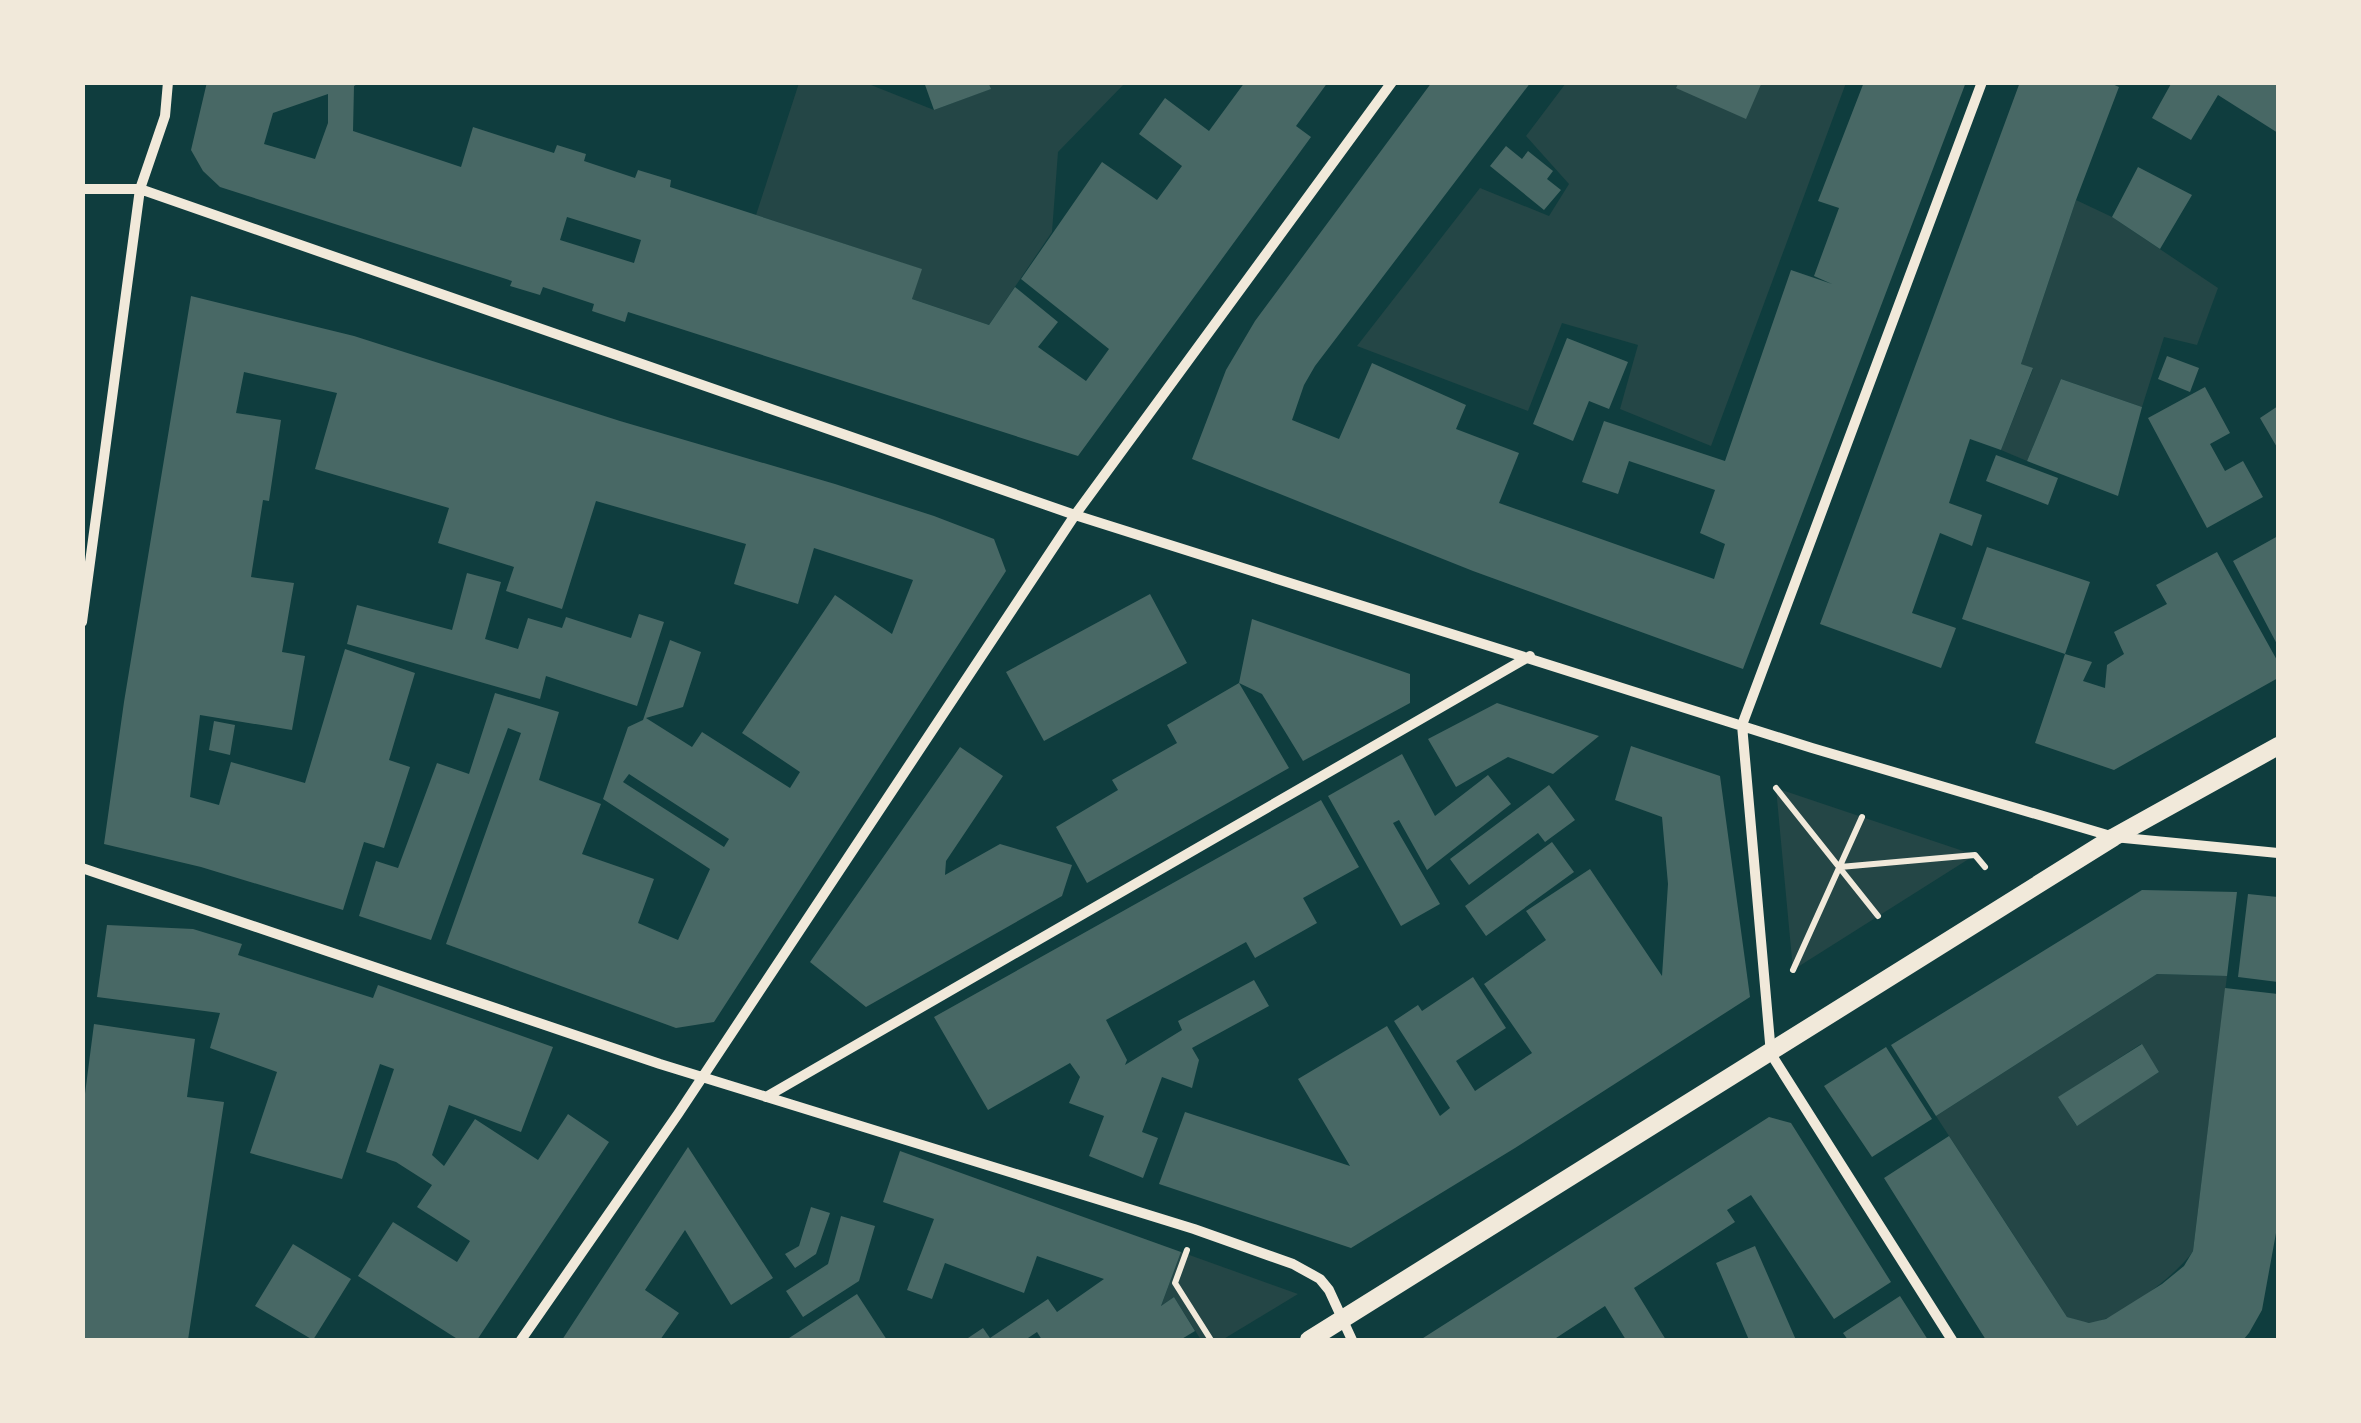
<svg xmlns="http://www.w3.org/2000/svg" width="2361" height="1423" font-family="'PT Sans Narrow',sans-serif">
<rect width="100%" height="100%" fill="#0f3d3e"/>
<path fill="#244646" fill-rule="evenodd" d="M799 83H866L934 110 990 89 988 83H1125L1058 152 1052 232 989 325 912 299 921 269 756 215Z
M1566 83H1846L1711 446 1620 409 1638 345 1562 323 1528 411 1357 346 1480 188 1549 216 1569 184 1526 136Z
M2076 200 2112 217 2218 288 2197 345 2164 337 2142 407 2061 379 2027 461 2001 450 2033 369 2021 364Z
M1776 788 1975 855 1793 970Z
M2157 974 2227 976 2193 1251C2180 1272 2116 1322 2090 1323 2083 1323 2074 1319 2067 1317L1936 1116ZM2141 1044 2159 1072 2076 1125 2059 1097Z
M1181 1252 1298 1294 1222 1340H1201L1174 1297 1161 1306Z"/>
<path fill="#486865" fill-rule="evenodd" d="M207 82H361L354 86 353 131 461 167 473 127 554 153 557 145 586 154 584 161 635 178 638 170 671 180 670 187 922 269 912 299 989 325 1015 287 1058 322 1038 347 1086 381 1109 349 1021 279 1102 162 1157 200 1182 166 1139 134 1165 98 1209 131 1245 82H1328L1296 126 1311 137 1078 456 628 312 625 322 592 311 594 304 543 287 540 295 510 286 512 281 220 187 203 171 191 150ZM328 94V123L315 159 264 144 273 113ZM567 217 641 240 634 263 560 240Z
M924 82H988L991 89 934 110Z
M1432 82H1531L1315 366 1304 385 1292 420 1339 439 1372 363 1466 405 1456 429 1519 453 1499 503 1714 579 1725 544 1700 533 1715 490 1629 461 1618 494 1582 482 1604 421 1725 461 1791 270 1832 284 1814 276 1839 208 1818 201 1864 82H1966L1743 669 1473 571 1192 459 1226 370 1255 321Z
M1679 82H1762L1746 119 1676 88Z
M2020 82H2108L2119 87 2076 200 2021 364 2033 368 2001 450 1970 439 1949 503 1982 515 1972 546 1940 533 1912 613 1956 628 1941 668 1820 624Z
M2172 82H2278V133L2218 95 2191 140 2152 118Z
M1506 146 1522 159 1528 151 1553 171 1547 179 1561 190 1544 210 1490 166Z
M2138 167 2192 195 2160 249 2112 217Z
M191 296 354 336 620 421 835 484 934 516 994 539 1006 571 714 1022 676 1028 446 944 521 733 508 728 431 940 359 916 376 861 398 868 437 763 469 774 495 693 559 712 539 780 601 804 582 854 654 879 638 923 678 940 710 869 603 799 628 727 643 720 670 640 701 652 683 707 646 718 692 747 702 732 790 788 800 772 742 733 835 595 892 634 913 580 814 548 798 604 734 584 746 544 596 501 562 609 506 591 514 567 438 543 449 508 315 469 337 393 244 372 236 413 281 420 269 501 263 500 251 577 294 583 282 652 305 656 292 730 200 715 190 797 219 805 231 762 305 783 345 649 415 673 389 760 410 767 384 848 364 842 343 910 201 867 104 844 124 702ZM629 774 729 839 724 847 623 782Z
M1567 338 1628 362 1609 409 1589 401 1573 441 1533 424Z
M2167 356 2199 368 2190 392 2158 379Z
M2061 379 2142 407 2118 496 2027 461Z
M2205 387 2230 433 2210 444 2225 471 2243 461 2263 497 2207 528 2148 418Z
M2278 406V449L2260 418Z
M1996 455 2058 478 2048 505 1986 481Z
M2278 536V646L2233 561Z
M1987 547 2090 582 2065 654 1962 619Z
M2217 552 2278 662V678L2114 770 2035 743 2065 654 2092 662 2083 681 2105 688 2107 665 2124 654 2114 632 2167 604 2156 585Z
M467 573 501 582 485 639 518 649 528 618 562 628 566 617 631 638 639 614 664 622 637 706 546 676 540 699 347 644 357 605 452 630Z
M1150 594 1187 663 1044 741 1006 672Z
M1252 619 1410 674V703L1303 761 1262 694 1239 683Z
M1239 683 1289 768 1087 883 1056 827 1118 790 1112 780 1177 743 1167 725Z
M1497 703 1599 736 1553 774 1508 757 1456 787 1428 739Z
M214 721 235 725 230 755 209 750Z
M1631 746 1720 776 1750 997 1515 1148 1351 1248 1159 1184 1185 1112 1350 1166 1298 1079 1387 1026 1440 1116 1450 1108 1394 1021 1418 1005 1422 1011 1473 977 1506 1028 1456 1061 1475 1091 1532 1053 1484 984 1546 940 1526 911 1590 869 1662 976 1668 884 1662 817 1615 800Z
M960 747 1003 776 946 861 945 875 1000 844 1072 865 1062 896 866 1007 810 962Z
M1402 754 1435 816 1488 775 1511 804 1427 870 1399 820 1393 823 1440 904 1401 926 1328 796Z
M1549 785 1575 820 1545 842 1538 833 1469 885 1450 859Z
M1321 800 1359 867 1303 898 1317 923 1255 958 1246 942 1106 1020 1127 1060 1125 1065 1182 1030 1178 1021 1254 980 1269 1006 1192 1048 1199 1060 1192 1088 1162 1077 1142 1132 1158 1138 1143 1178 1089 1156 1104 1116 1069 1103 1080 1077 1070 1063 988 1110 934 1017Z
M1552 842 1574 872 1486 936 1465 906Z
M2142 890 2237 892 2227 976 2157 974 1936 1116 1891 1045Z
M2248 894 2278 897V982L2238 977Z
M107 925 193 929 242 944 238 955 373 998 378 985 553 1047 521 1132 449 1105 432 1155 444 1166 475 1119 538 1160 568 1114 609 1142 477 1340H459L358 1276 393 1222 457 1262 470 1241 417 1207 432 1185 396 1162 366 1152 394 1069 380 1064 342 1179 250 1153 277 1072 210 1048 220 1013 97 997Z
M2225 988 2278 994V1222L2262 1310 2249 1333 2243 1340H1986L1884 1178 1949 1136 2067 1317 2089 1323 2106 1319 2162 1284 2184 1266 2193 1251Z
M94 1024 195 1039 187 1097 224 1102 188 1340H82V1117Z
M2142 1044 2159 1072 2077 1126 2058 1097Z
M1886 1047 1932 1119 1872 1157 1824 1086Z
M1769 1117 1791 1123 1891 1282 1834 1319 1751 1195 1727 1210 1735 1222 1634 1288 1666 1340H1626L1605 1306 1553 1340H1420Z
M688 1147 773 1278 731 1305 685 1230 645 1290 679 1313 660 1340H562Z
M900 1151 1181 1252 1161 1306 1174 1297 1195 1331 1180 1340H1042L1037 1332 1025 1340H965L983 1328 990 1338 1048 1299 1057 1312 1104 1279 1037 1256 1024 1293 945 1263 932 1299 907 1290 934 1219 883 1202Z
M811 1207 830 1213 816 1254 795 1268 785 1254 799 1246Z
M841 1216 875 1226 859 1281 803 1317 786 1291 828 1264Z
M293 1244 351 1279 313 1340 255 1306Z
M1755 1246 1796 1340H1749L1716 1263Z
M857 1294 887 1340H786Z
M1900 1296 1928 1340H1848L1843 1333Z"/>
<g fill="none" stroke-linecap="round" stroke-linejoin="round">
<path stroke="#f1e9da" stroke-width="6" d="M1776 788 1878 916
M1840 867 1975 855 1985 867
M1793 970 1862 817
M1187 1250 1175 1283 1211 1340"/>
<path stroke="#f1e9da" stroke-width="10" d="M82 189H140L1075 515 1812 748 2114 837 2278 853
M82 622 140 189 165 116 168 82
M82 868 660 1064 1194 1229 1293 1264 1320 1279 1329 1290 1352 1340
M766 1097 1530 656
M521 1340 678 1114 1075 515 1392 82
M1952 1340 1771 1054 1742 725 1982 82"/>
<path stroke="#f1e9da" stroke-width="18" d="M1309 1340 2114 837 2278 746"/>
</g>
<rect width="2361" height="1423" fill="none" stroke="#f1e9da" stroke-width="170"/>
</svg>
